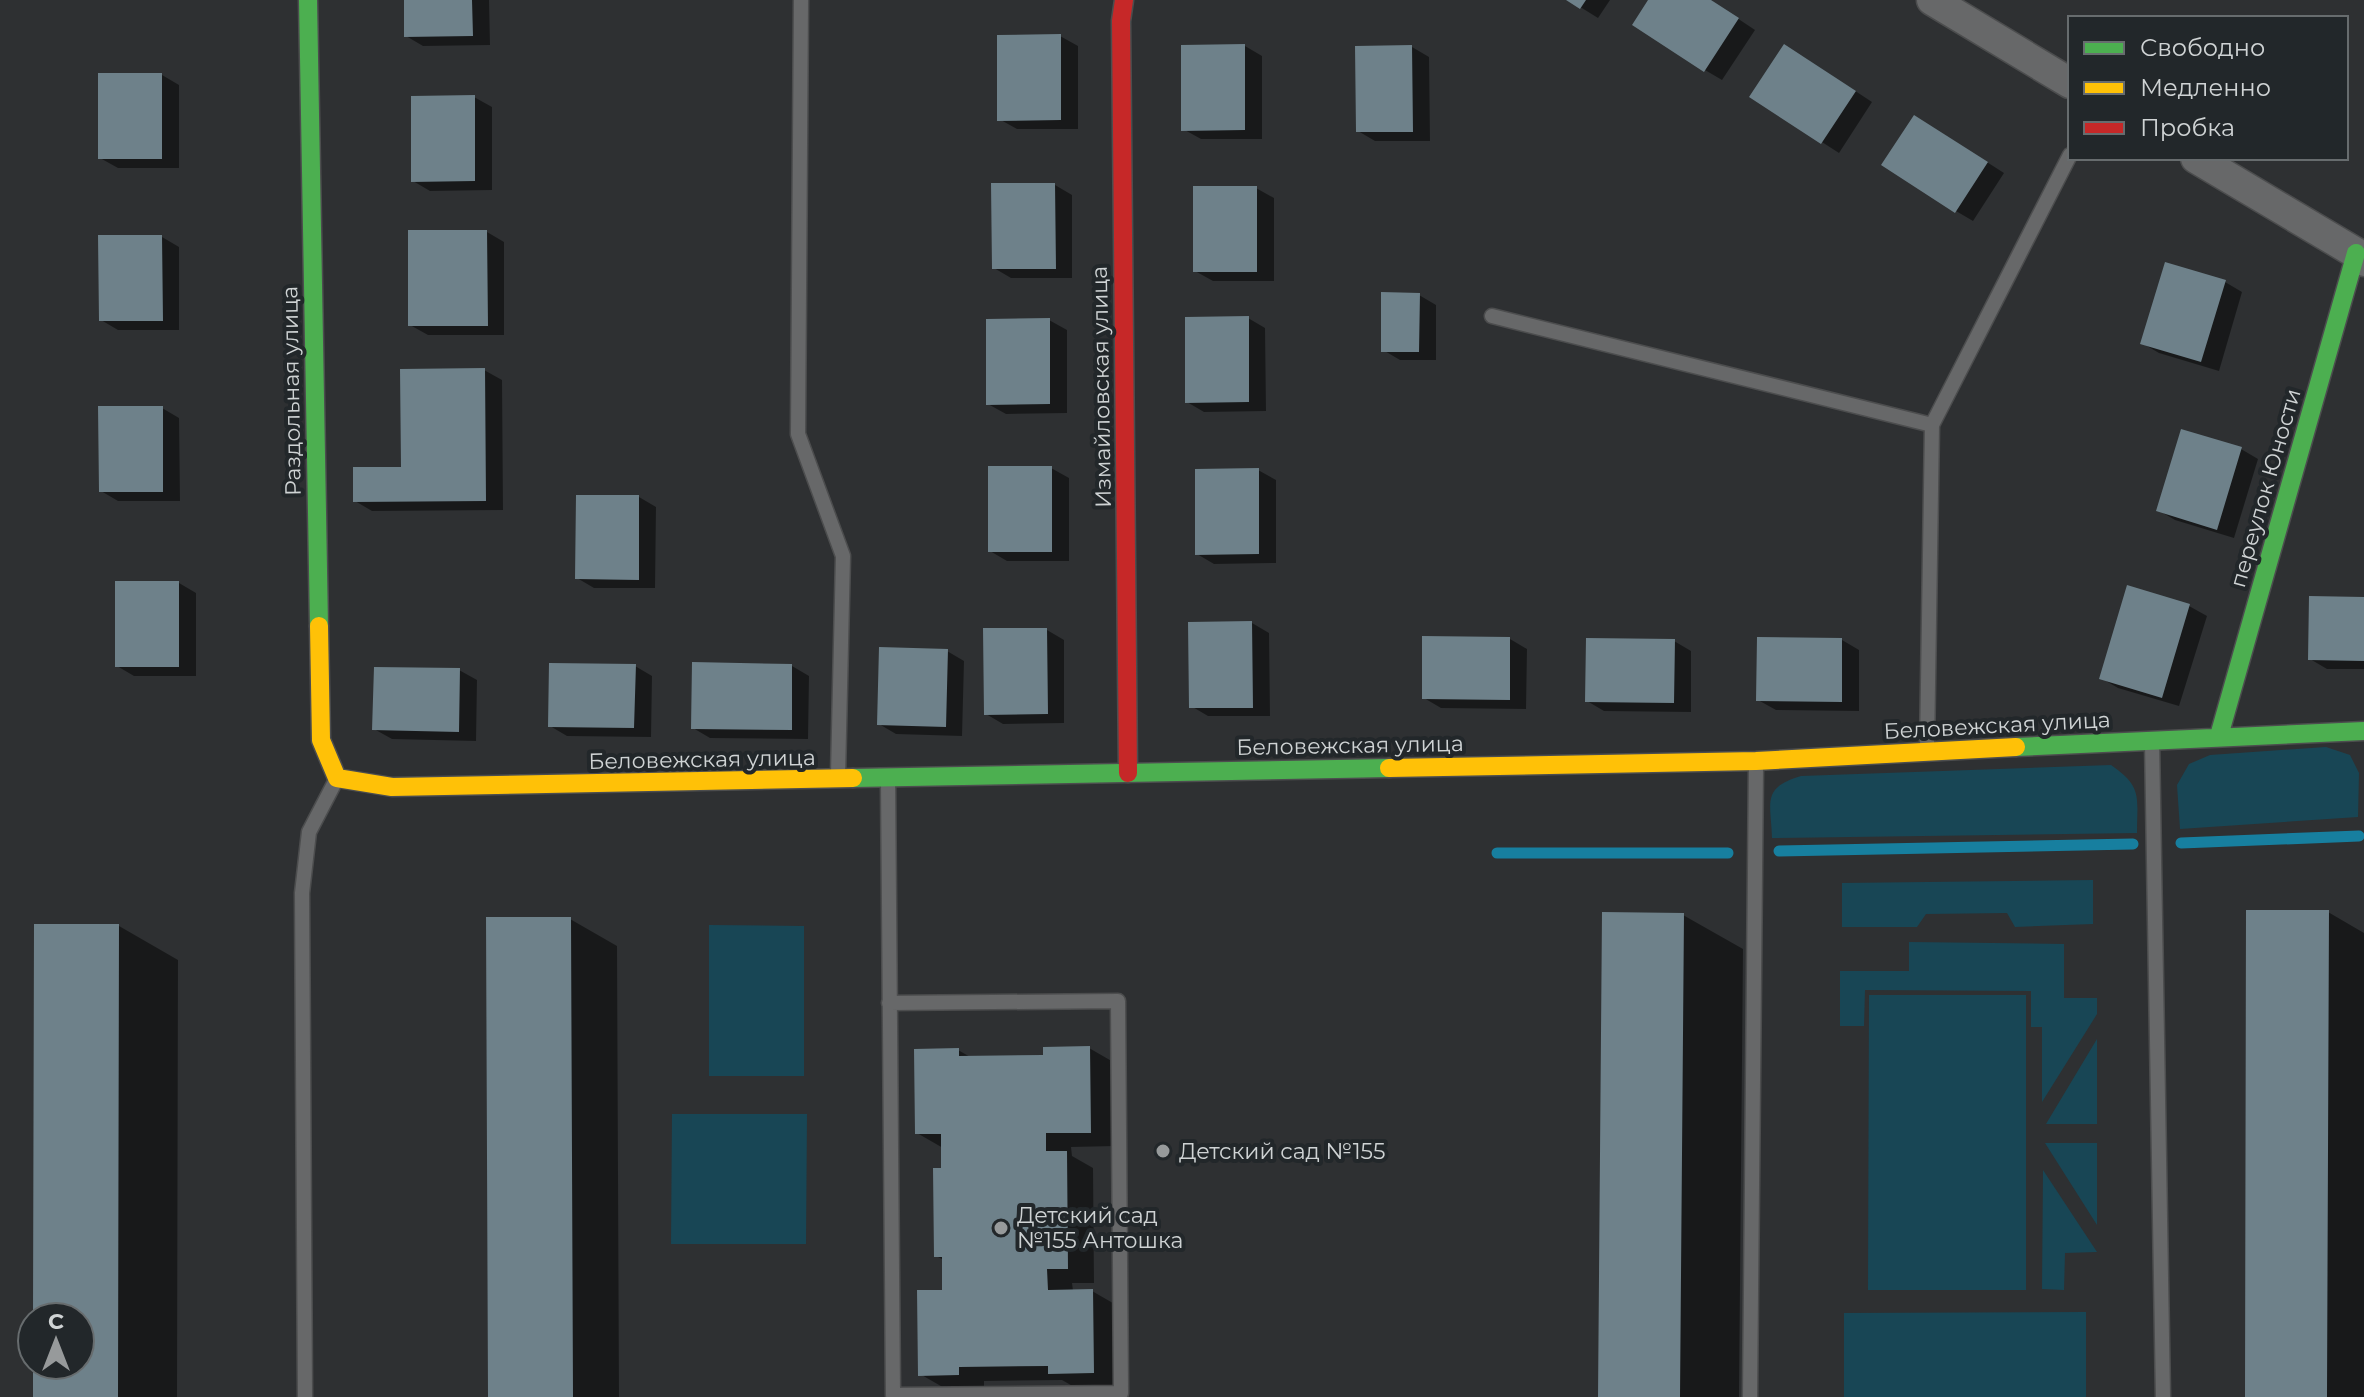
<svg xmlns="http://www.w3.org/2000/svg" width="2364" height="1397" font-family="Montserrat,sans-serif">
<rect width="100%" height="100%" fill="#2e3032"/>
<path fill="#184655" d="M2326 747 2350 755 2359 773 2358 817 2180 829 2177 785 2189 764 2210 755Z
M2111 765C2143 787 2137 797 2137 833L1772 838C1771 802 1761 788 1801 776Z
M2093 880V924L2015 927 2007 913 1926 914 1917 927H1842V883Z
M709 925 804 926V1076H709Z
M1909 942 2064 944V998H2097V1014L2042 1102V1027H2031V991L1865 990 1864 1026H1840V971H1909Z
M1869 995H2026V1290H1868Z
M2097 1039V1124H2046Z
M672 1114H807L806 1244H671Z
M2045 1143H2097V1225Z
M2043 1170 2097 1252 2065 1253 2064 1290 2042 1289Z
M2086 1312V1397H1844V1313Z"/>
<path fill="#0007" d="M406 0H489L490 45 423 46 406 36Z
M1569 0H1610L1598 18Z
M1650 0H1710L1755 30 1722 80 1705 70Z
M1060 36 1078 46V129H1017L999 119Z
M1245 46 1262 56V139H1201L1183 129Z
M1412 47 1429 57 1430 141H1375L1358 131Z
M1802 56 1872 102 1839 153 1752 97Z
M162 75 179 85V168H118L100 158Z
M474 97 492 107V190L430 191 413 181Z
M1932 127 2004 173 1973 221 1956 211Z
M1055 185 1072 195V278H1011L994 268Z
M1256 188 1274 198V281H1213L1195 271Z
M487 232 504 242V335H428L410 325Z
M162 237 179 247V330H118L101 320Z
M2225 282 2242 292 2219 371 2159 353 2142 343Z
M1419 295 1436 305V360H1400L1383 350Z
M1248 318 1265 328 1266 411 1204 412 1187 402Z
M1049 320 1067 330V413L1006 414 988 404Z
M484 370 502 380 503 510 372 511 355 501 403 468Z
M162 408 179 418 180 501H118L101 491Z
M2241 449 2258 459 2234 538 2175 520 2158 510Z
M1051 468 1069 478V561H1007L990 551Z
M1258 470 1276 480V563L1214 564 1197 554Z
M639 497 656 507 655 588H594L577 578Z
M179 583 196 593V676H134L117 666Z
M2128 588 2189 606 2207 616 2179 706 2118 688 2101 678Z
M2364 599V669H2327L2310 659Z
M1252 623 1269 633 1270 716H1208L1191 706Z
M1047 630 1064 640V723L1003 724 986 714Z
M1510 639 1527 649 1526 709 1441 708 1424 698Z
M1842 640 1859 650V711L1776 710 1758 700Z
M1674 641 1691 651V712L1604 711 1587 701Z
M947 651 964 661 962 736 896 734 879 724Z
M635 666 652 676 651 737 567 736 550 726Z
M792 666 809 676 808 739 710 738 693 728Z
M459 670 477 680 476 741 392 739 374 729Z
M2328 912 2364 933V1397H2247Z
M1683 915 1743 949 1739 1397H1600Z
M570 919 617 946 619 1397H490Z
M119 926 178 960 177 1397H35V1365H80V1317H35Z
M1089 1048 1115 1063 1116 1146 1071 1147 1072 1156 1093 1168 1094 1283H1072L1073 1291H1092L1118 1306 1119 1387 1076 1388 1062 1380 984 1381V1389H946L920 1374 944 1292V1260L936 1256 943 1148 917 1133 958 1050 972 1058 1045 1057Z"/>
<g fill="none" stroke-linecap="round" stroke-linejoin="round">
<path stroke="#177f9f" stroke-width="11" d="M2181 843 2359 836
M1779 851 2133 844
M1497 853H1728"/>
</g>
<path fill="#6e818a" d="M404 0H472L473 36 404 37Z
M1566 0H1586L1580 9Z
M1648 0H1711L1739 18 1704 72 1632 25Z
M1061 34V120L997 121V35Z
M1245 44V130L1181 131V45Z
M1784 44 1856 91 1821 144 1749 97Z
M1412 45 1413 132H1356L1355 46Z
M98 73H162V159H98Z
M475 95V181L411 182V96Z
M1914 115 1988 162 1955 213 1881 165Z
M991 183H1055L1056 269H992Z
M1193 186H1257V272H1193Z
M408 230H487L488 326H408Z
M98 235H162L163 321H99Z
M2165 262 2226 280 2201 362 2140 344Z
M1381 292 1420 293 1419 352H1381Z
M1249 316V402L1185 403V317Z
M1050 318V404L986 405V319Z
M485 368 486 501 353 502V467H401L400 369Z
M98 406H163V492H99Z
M2181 429 2242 447 2217 530 2156 511Z
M988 466H1052V552H988Z
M1259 468V554L1195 555V469Z
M576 495H639V580L575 579Z
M115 581H179V667H115Z
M2127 585 2190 604 2162 698 2099 679Z
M2309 596 2364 597V661L2308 660Z
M1252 621 1253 708H1189L1188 622Z
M983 628H1047L1048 714 984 715Z
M1422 636 1510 637V700L1422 699Z
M1757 637 1842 638V702L1756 701Z
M1586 638 1675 639 1674 703 1585 702Z
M879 647 948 649 946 727 877 725Z
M692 662 792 664V730L691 729Z
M549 663 636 664 634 728 548 727Z
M374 667 460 668 459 732 372 730Z
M2246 910H2329L2327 1397H2245Z
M1602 912 1684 913 1680 1397H1598Z
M486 917H571L573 1397H488Z
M34 924H119L118 1397H33V1365H80V1317H33Z
M1090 1046 1091 1133H1046V1151H1067L1068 1269H1047L1048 1290 1093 1289 1094 1373 1048 1374V1366L959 1367V1375L918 1376 917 1290H942V1257H934L933 1168H941V1134H915L914 1049 959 1048V1056L1043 1055V1047Z"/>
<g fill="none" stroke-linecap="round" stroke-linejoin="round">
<defs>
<path id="lane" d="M801 0 798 434 843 556 838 775
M1492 316 1932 425 1927 749
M1932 425 2070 155
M2152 741 2163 1397
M888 780 893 1395 1121 1393 1118 1001 889 1003
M305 1397 302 893 309 832 335 782
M1750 1397 1756 765"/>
<path id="street" d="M1932 0 2070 83
M2196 158 2356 253 2364 261"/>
<path id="fast" d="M308 0 319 626
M2219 736 2356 253
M2016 747 2364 731
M853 778 1389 768"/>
<path id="slow" d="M319 626 321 740 337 778 392 787 853 778
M1389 768 1756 761 2016 747"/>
<path id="jam" d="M1124 0 1121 21 1128 773"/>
</defs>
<use href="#lane" stroke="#4c4d4e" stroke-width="17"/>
<use href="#street" stroke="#4c4d4e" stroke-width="33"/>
<use href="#fast" stroke="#4c4d4e" stroke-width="21"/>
<use href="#slow" stroke="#4c4d4e" stroke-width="21"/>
<use href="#jam" stroke="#4c4d4e" stroke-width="21"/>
<use href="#lane" stroke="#676869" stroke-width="14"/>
<use href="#street" stroke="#676869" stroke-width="30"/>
<use href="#fast" stroke="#4caf50" stroke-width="18"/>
<use href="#slow" stroke="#ffc107" stroke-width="18"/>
<use href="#jam" stroke="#c62828" stroke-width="18"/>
</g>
<g fill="#979a9b" stroke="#22272a" stroke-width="3">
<circle cx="1163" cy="1151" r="8"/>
<circle cx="1001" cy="1228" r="8"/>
</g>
<g text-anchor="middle" stroke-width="8" stroke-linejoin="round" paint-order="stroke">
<g font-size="22" fill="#cfd3d4" stroke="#22272a">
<text transform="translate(1101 387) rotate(-91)" y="8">Измайловская улица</text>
<text transform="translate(291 391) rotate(-91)" y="8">Раздольная улица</text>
<text transform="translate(2265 488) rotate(-74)" y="8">переулок Юности</text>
<text transform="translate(1997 725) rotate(-3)" y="8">Беловежская улица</text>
<text transform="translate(1350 745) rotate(-1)" y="8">Беловежская улица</text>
<text transform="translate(702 759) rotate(-1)" y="8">Беловежская улица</text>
</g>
<g font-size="22" fill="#cfd3d4" stroke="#22272a" text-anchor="start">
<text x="1179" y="1159">Детский сад №155</text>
<text x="1017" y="1223">Детский сад<tspan x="1017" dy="25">№155 Антошка</tspan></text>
</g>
</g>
<rect x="2068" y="16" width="280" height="144" fill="#22272a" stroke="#676c6e" stroke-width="2"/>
<rect x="2084" y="42" width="40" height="12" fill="#4caf50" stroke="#676c6e" stroke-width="2"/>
<text x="2140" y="56" font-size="24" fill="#cfd3d4">Свободно</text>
<rect x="2084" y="82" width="40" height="12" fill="#ffc107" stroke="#676c6e" stroke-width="2"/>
<text x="2140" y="96" font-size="24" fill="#cfd3d4">Медленно</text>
<rect x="2084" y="122" width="40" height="12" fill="#c62828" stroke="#676c6e" stroke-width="2"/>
<text x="2140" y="136" font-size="24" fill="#cfd3d4">Пробка</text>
<g transform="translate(56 1341)"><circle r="38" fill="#22272a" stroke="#676c6e" stroke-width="2"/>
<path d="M0-6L14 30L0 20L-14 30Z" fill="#979a9b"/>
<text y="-12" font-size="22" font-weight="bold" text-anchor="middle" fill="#cfd3d4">С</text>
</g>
</svg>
